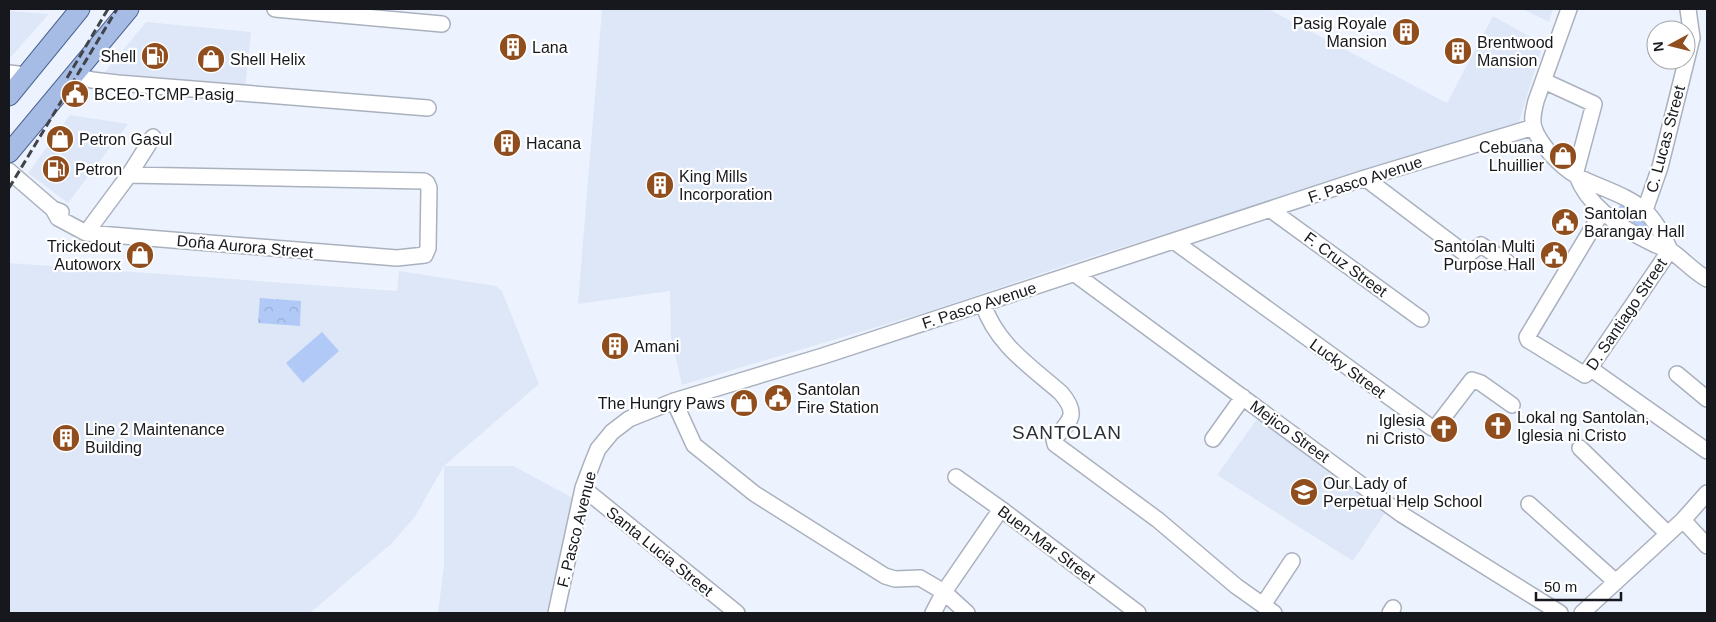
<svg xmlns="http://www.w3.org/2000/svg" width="1716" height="622" font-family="Helvetica,sans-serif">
<defs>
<pattern id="forest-crowns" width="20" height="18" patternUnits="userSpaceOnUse" patternTransform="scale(1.25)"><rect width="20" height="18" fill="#b0c9f6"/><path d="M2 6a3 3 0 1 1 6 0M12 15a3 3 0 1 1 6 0" fill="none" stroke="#97acd2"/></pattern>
</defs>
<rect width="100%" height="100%" fill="#edf3fe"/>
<path fill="#dee7f7" d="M602 9H1268L1447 103 1493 16 1543 44 1519 122 1069 264 927 312 682 385 671 337 670 291 578 304Z
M1523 9H1553L1549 22Z
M9 11 49 14 9 59Z
M146 22 251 32 245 89 105 72Z
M70 115 128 124 68 203 28 173Z
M9 263 397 291 399 271 496 286 502 291 539 384 444 466 414 518 391 544 310 613H9Z
M1259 416 1387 510 1353 561 1217 475Z
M444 466H513L575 499 546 613H438L444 565Z"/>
<path fill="url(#forest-crowns)" d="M1621 204C1636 211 1648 221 1655 236L1648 237 1618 209Z
M260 298 301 301 300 326 258 323Z"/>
<path fill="#b0c9f6" d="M322 332 339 351 303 383 286 363Z"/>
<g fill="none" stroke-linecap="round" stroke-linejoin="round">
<defs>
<path id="minor" d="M275 9 442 24
M1569 9 1536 101C1534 110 1531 119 1534 128 1540 145 1561 167 1577 176 1597 187 1628 195 1645 211 1656 221 1664 237 1670 250
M9 73 26 75
M75 75 92 80 118 83 428 108
M1544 81 1594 104 1575 175
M9 171 53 209 61 212
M1577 176C1589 209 1626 231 1656 245 1661 247 1667 248 1671 251 1684 260 1693 271 1707 279
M1365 178 1467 255 1481 245 1507 262
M53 209 58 218 86 233 397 258 425 255 428 248 429 188 427 183 424 181 129 175
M1271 210 1421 319
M1645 210 1660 167 1692 38 1688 9
M1602 212 1527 337 1528 340 1585 375 1670 250
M86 233 129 175 153 137
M1175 242 1432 428 1436 427 1472 380 1481 383 1512 405
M1075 274 1401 514 1560 613
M983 304C997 345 1029 365 1061 393 1079 414 1071 420 1054 439L1055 444 1158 520 1236 586 1274 613
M1591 369 1707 451
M1677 374 1707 399
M674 401 694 445 755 494 885 576 895 579 920 578 944 592 967 613
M1213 439 1243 397
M1580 448 1668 534
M956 477 1001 509 1138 613
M583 488 737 613
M1529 504 1616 582
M1683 520 1707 546
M1263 605 1292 561
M556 613 583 488 592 464 598 449 612 432 629 419 674 401 823 356 1365 178 1534 127
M933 613 944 592 1001 509
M1390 613 1393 608
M1582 613 1683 520 1707 493"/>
<path id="major" d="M9 96 80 9
M9 153 129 9"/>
</defs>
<use href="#minor" stroke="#aab1be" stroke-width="18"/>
<use href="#major" stroke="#4d6593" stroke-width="21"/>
<use href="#minor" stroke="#fff" stroke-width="15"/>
<use href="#major" stroke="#a6bce4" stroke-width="19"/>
<path stroke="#42444b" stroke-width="3" stroke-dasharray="8 4" stroke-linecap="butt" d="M67 78 108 9
M9 188 117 9"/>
</g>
<defs>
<symbol id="building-disc" viewBox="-11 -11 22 22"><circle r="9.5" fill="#904e1e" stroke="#fff"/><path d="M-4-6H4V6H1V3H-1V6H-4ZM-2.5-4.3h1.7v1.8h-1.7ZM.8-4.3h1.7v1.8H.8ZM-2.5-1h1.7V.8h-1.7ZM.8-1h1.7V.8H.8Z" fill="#fff"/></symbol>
<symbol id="fuel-disc" viewBox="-11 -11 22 22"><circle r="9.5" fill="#904e1e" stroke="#fff"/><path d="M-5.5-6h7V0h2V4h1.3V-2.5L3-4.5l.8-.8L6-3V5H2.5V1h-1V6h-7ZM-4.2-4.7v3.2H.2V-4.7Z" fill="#fff"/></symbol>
<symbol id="shop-disc" viewBox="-11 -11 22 22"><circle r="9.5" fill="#904e1e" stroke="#fff"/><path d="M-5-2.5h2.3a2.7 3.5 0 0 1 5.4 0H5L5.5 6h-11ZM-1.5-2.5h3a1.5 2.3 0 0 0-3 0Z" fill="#fff"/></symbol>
<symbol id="civic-disc" viewBox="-11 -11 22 22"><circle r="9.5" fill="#904e1e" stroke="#fff"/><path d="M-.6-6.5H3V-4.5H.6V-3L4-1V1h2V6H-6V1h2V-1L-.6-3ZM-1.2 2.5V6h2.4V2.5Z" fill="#fff"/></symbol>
<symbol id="church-disc" viewBox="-11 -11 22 22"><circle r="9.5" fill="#904e1e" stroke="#fff"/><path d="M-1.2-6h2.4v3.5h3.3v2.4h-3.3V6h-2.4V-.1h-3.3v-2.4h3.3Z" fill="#fff"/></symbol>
<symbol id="school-disc" viewBox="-11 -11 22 22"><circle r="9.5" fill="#904e1e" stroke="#fff"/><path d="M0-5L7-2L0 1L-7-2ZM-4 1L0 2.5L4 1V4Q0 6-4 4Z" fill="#fff"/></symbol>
</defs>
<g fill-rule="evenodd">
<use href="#building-disc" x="1390" y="16" width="32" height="32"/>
<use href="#building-disc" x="497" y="31" width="32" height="32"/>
<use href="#building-disc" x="1442" y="35" width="32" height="32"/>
<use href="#fuel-disc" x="139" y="40" width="32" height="32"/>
<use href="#shop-disc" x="195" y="43" width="32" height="32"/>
<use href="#civic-disc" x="59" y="78" width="32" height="32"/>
<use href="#shop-disc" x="44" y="123" width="32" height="32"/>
<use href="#building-disc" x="491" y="127" width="32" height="32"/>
<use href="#shop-disc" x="1547" y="140" width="32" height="32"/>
<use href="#fuel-disc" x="40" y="153" width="32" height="32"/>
<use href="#building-disc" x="644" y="169" width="32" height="32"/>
<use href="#civic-disc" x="1549" y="206" width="32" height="32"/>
<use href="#shop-disc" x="124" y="239" width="32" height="32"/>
<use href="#civic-disc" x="1538" y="239" width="32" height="32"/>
<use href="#building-disc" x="599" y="330" width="32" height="32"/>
<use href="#civic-disc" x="762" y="382" width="32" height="32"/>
<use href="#shop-disc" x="728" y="387" width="32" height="32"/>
<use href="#church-disc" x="1482" y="410" width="32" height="32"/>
<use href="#church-disc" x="1428" y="413" width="32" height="32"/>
<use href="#building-disc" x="50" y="422" width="32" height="32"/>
<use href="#school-disc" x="1288" y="476" width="32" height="32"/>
</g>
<g text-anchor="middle" stroke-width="4.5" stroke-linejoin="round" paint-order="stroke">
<g font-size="16" fill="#16181d" stroke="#fff" text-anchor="start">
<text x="1387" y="29" text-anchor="end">Pasig Royale<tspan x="1387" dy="18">Mansion</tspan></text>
<text x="1477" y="48">Brentwood<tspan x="1477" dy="18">Mansion</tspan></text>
<text x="532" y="53">Lana</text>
<text x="136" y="62" text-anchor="end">Shell</text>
<text x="230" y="65">Shell Helix</text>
<text x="94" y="100">BCEO-TCMP Pasig</text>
<text x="79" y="145">Petron Gasul</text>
<text x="526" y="149">Hacana</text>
<text x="1544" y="153" text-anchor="end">Cebuana<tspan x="1544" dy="18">Lhuillier</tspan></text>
<text x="75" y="175">Petron</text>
<text x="679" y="182">King Mills<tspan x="679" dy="18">Incorporation</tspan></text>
<text x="1584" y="219">Santolan<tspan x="1584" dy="18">Barangay Hall</tspan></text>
<text x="121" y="252" text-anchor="end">Trickedout<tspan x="121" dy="18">Autoworx</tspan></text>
<text x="1535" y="252" text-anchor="end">Santolan Multi<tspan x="1535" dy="18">Purpose Hall</tspan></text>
<text x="634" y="352">Amani</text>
<text x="797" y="395">Santolan<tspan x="797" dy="18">Fire Station</tspan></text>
<text x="725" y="409" text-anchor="end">The Hungry Paws</text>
<text x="1517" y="423">Lokal ng Santolan,<tspan x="1517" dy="18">Iglesia ni Cristo</tspan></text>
<text x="1425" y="426" text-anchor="end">Iglesia<tspan x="1425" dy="18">ni Cristo</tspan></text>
<text x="85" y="435">Line 2 Maintenance<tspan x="85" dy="18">Building</tspan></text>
<text x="1323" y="489">Our Lady of<tspan x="1323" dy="18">Perpetual Help School</tspan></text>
</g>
<g font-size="16" fill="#16181d" stroke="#fff">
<text transform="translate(1665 139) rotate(-75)" y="6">C. Lucas Street</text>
<text transform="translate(1365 179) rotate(-18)" y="6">F. Pasco Avenue</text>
<text transform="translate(245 246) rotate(5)" y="6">Doña Aurora Street</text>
<text transform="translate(1346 264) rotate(36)" y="6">F. Cruz Street</text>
<text transform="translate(979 305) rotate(-18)" y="6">F. Pasco Avenue</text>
<text transform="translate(1626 314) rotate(-56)" y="6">D. Santiago Street</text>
<text transform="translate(1348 368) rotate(36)" y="6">Lucky Street</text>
<text transform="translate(1290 431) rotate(36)" y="6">Mejico Street</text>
<text transform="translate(576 529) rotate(-76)" y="6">F. Pasco Avenue</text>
<text transform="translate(1047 544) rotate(37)" y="6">Buen-Mar Street</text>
<text transform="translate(660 551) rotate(39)" y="6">Santa Lucia Street</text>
</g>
<g font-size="19" letter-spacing="1" fill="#2b303a" stroke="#fff">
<text x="1067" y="439">SANTOLAN</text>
</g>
</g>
<rect width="1716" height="622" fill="none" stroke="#16181d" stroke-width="20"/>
<g transform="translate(1671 45) rotate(263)"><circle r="24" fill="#ffffff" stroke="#a2a3a5"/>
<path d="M0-4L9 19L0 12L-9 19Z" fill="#904e1e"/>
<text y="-8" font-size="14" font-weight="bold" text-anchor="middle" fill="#16181d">N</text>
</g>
<path d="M1536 592v8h85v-8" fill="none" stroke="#16181d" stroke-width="2.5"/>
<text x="1544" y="592" font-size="15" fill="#16181d" stroke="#ffffff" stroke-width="4" paint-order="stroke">50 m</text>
</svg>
